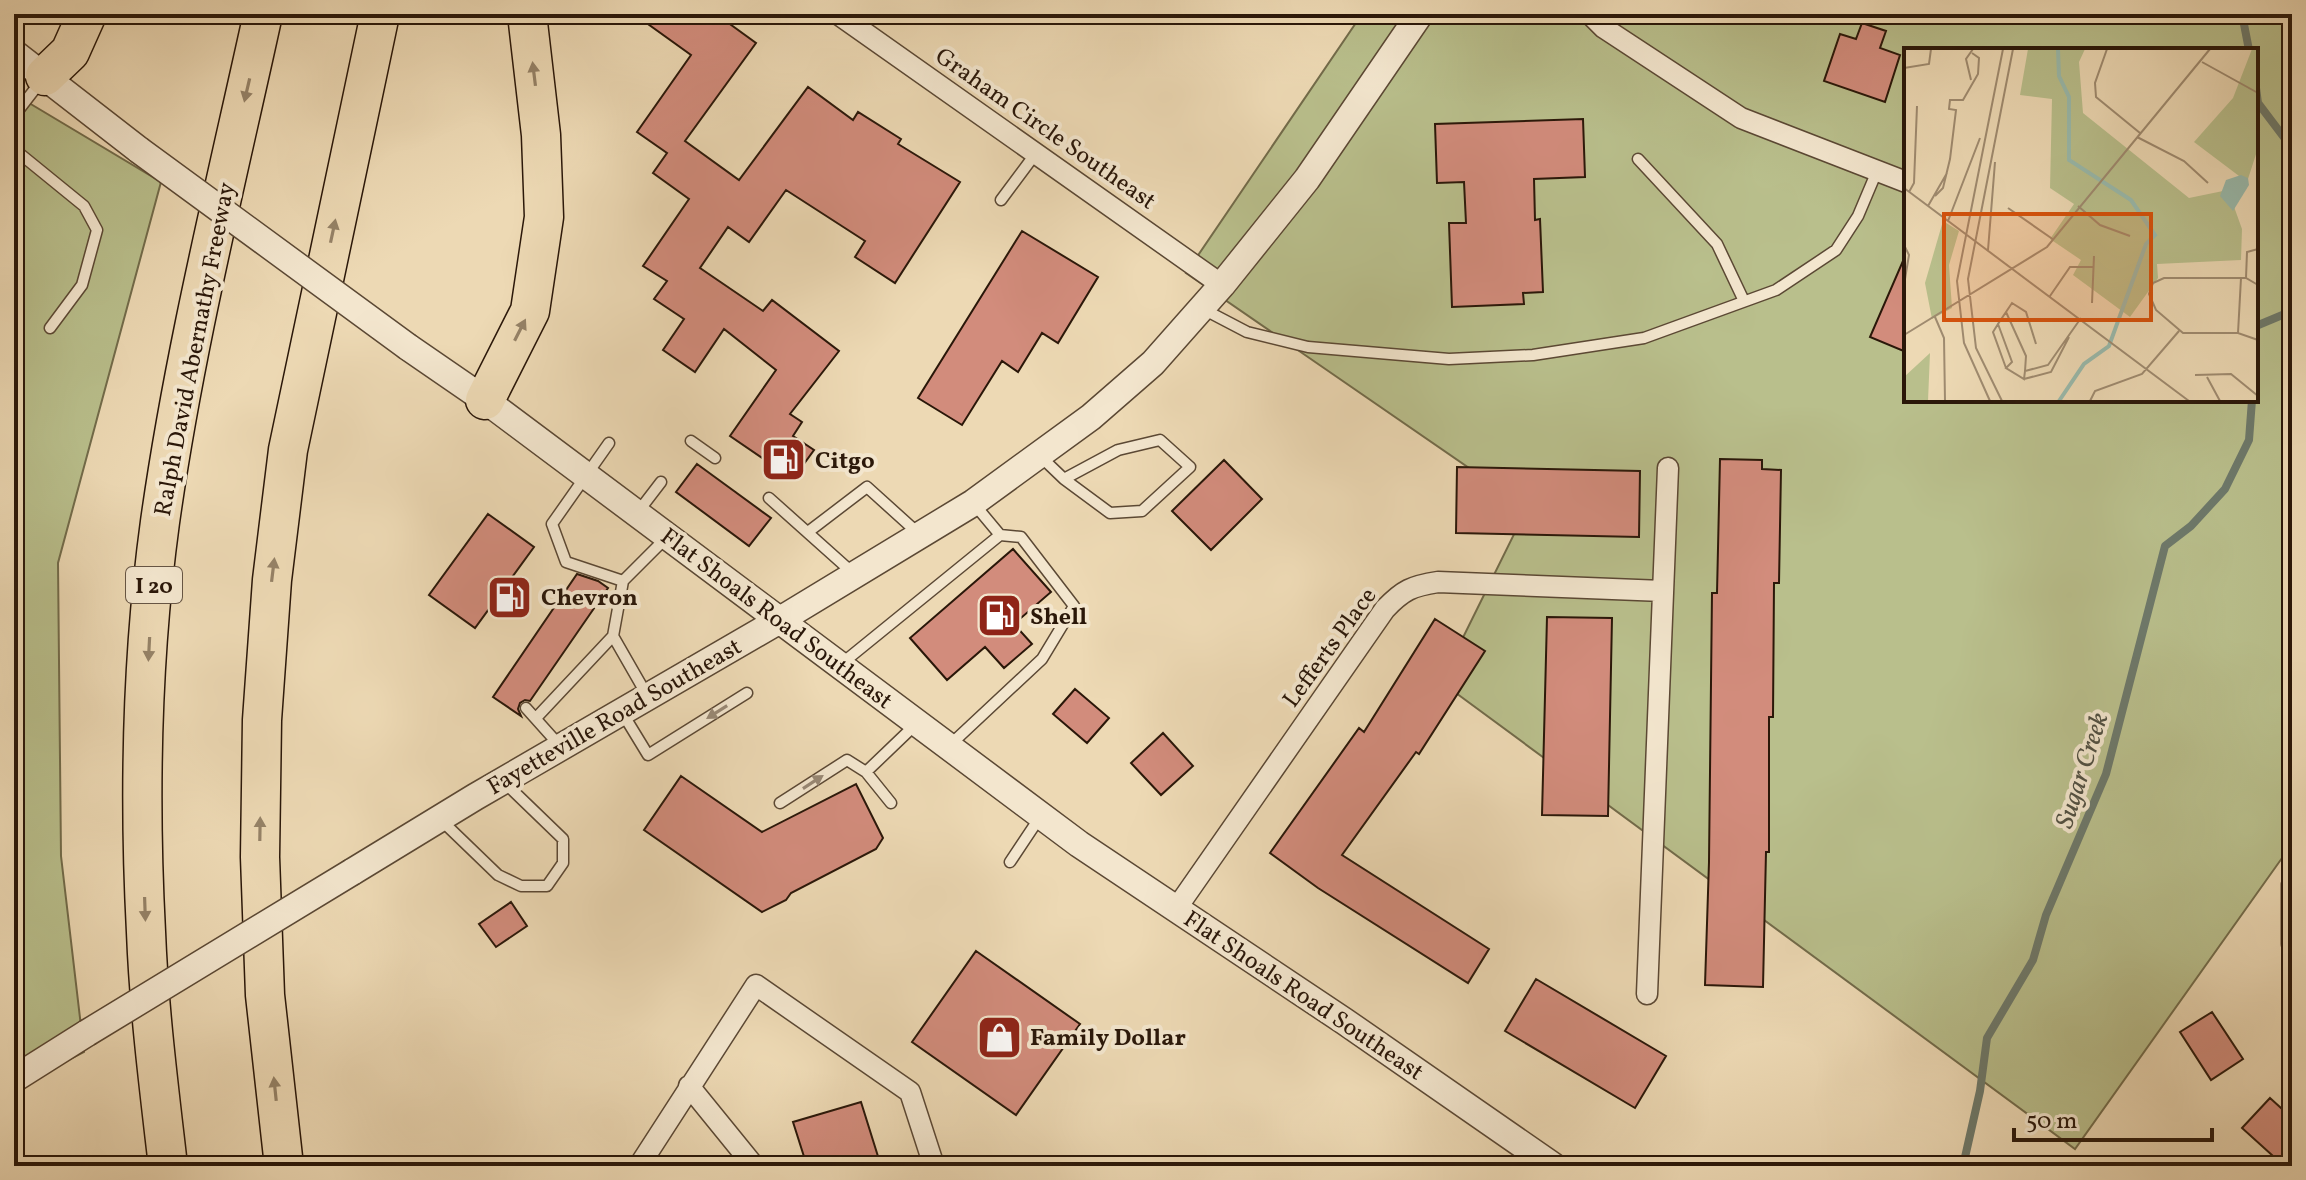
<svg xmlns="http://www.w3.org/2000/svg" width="2306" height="1180" font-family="Vollkorn,serif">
<rect width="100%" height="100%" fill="#edd9b4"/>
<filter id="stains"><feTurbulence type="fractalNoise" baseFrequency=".0025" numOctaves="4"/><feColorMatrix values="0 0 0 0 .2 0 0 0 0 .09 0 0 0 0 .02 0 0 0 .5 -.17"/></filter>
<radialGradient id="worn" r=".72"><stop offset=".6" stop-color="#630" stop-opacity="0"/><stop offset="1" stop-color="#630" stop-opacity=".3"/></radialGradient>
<path fill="#b9bf8c" stroke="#726b4a" stroke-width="2" fill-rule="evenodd" d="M1362 14H2292V844L2075 1149 1441 682 1527 508 1186 273ZM1906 50H2256V400H1906Z
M14 94 161 182 58 563 61 856 84 1052 14 1088Z"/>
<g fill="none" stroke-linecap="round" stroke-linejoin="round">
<path stroke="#6d796b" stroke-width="8" d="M2242 14 2249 50
M2256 88 2258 103 2292 148
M2256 326 2292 311
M1963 1166 1980 1091 1987 1038 2033 960 2046 915 2106 774 2165 546 2191 526 2225 489 2249 440 2252 400"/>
</g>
<path fill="#d28c7c" stroke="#2a1709" stroke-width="2" d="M634 14H716L756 43 685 141 739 180 808 87 853 120 858 112 901 139 898 144 960 182 895 283 855 257 865 241 786 190 749 242 728 227 700 268 763 311 772 300 839 351 790 414 802 422 793 436 814 450 793 479 730 436 776 370 724 329 695 372 663 350 684 319 654 299 667 281 643 266 689 199 653 173 667 153 637 132 691 55Z
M1862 23 1886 31 1880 48 1900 55 1885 102 1824 81 1840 34 1856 39Z
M1583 119 1585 177 1534 179 1535 220 1540 219 1543 292 1523 293 1524 304 1452 307 1449 223H1466L1464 182 1437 183 1435 124Z
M1022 231 1098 277 1058 343 1042 333 1018 372 1002 361 962 425 918 398Z
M1906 254V352L1870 337Z
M1720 459 1762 460V469L1781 470 1779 583H1774L1773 717H1769V852H1766L1763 987 1705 985 1709 862 1712 593H1717Z
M1224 460 1262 499 1211 550 1172 511Z
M697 464 771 518 749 546 676 492Z
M1457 467 1640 471 1639 537 1456 533Z
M488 514 534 547 475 628 429 595Z
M1013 549 1051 592 1014 624 1032 644 1004 668 985 647 947 680 910 638Z
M577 574 598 581 608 588 530 701 525 700 520 703 518 709 521 716 493 697Z
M1547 617 1612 618 1608 816 1542 815Z
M1435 619 1485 651 1419 754 1416 752 1342 855 1489 949 1468 983 1318 888 1270 853 1359 728 1364 732Z
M1075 689 1109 718 1087 743 1053 714Z
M1163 733 1193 766 1161 795 1131 763Z
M681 776 762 832 856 784 883 838 876 849 791 893 786 900 762 912 644 830Z
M511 902 527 926 496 947 479 924Z
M976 951 1080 1024 1016 1115 912 1042Z
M1536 979 1666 1056 1635 1108 1505 1031Z
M2212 1012 2243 1059 2211 1080 2180 1032Z
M2270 1098 2292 1118V1154L2283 1165 2242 1128Z
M861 1102 881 1166H807L793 1122Z"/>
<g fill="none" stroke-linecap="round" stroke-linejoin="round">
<defs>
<path id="service" d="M14 116 41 81
M14 149 84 206 97 230 82 285 50 328
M1638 159 1717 244 1744 301
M1001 200 1036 153
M1203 309 1247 332 1308 347 1449 359 1533 355 1644 338 1776 290 1836 250 1858 216 1877 171
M691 441 715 458
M609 443 552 524 566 562 623 581 666 538
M1039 455 1064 479 1110 513 1142 511 1190 467 1160 440 1118 450 1064 479
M769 498 854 574
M638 512 661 482
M808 532 867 487 919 534
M623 581 613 636 648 697
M840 665 1000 535
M526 708 560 746
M623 714 648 755 747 693
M536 718 613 636
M950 745 1042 659 1074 606 1021 537 1000 535 975 505
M866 772 891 803
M780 803 847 760 866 772 915 725
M441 820 498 875 521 886H547L563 863V839L505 783
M1010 862 1040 817"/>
<path id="minor" d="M838 14 1222 285
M1590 14 1604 28 1741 118 1906 182
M2292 885V944
M1176 909 1385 609C1403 590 1412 586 1438 582L1663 591
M1647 994 1668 468
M689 1086 754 1166
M639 1166 756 985 910 1092 934 1166"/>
<path id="tertiary" d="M14 53 139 150
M408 347 485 400 1079 844 1344 1021 1553 1166
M352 872 475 797 780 620 973 503 1091 417 1153 363 1222 285 1307 179 1420 14
M14 1079 87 1033"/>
<path id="motorway" d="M45 76 70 52 87 14
M485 400 530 311 544 217 541 135 527 14
M168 1166C159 1088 149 1010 146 932 139 799 142 654 160 522 184 351 226 183 263 14
M284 1166 265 995 260 857 262 720 272 580 288 450 380 14"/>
</defs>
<use href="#service" stroke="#5b4834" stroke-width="13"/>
<use href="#minor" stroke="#5b4834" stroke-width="23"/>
<use href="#tertiary" stroke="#5b4834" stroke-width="29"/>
<use href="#motorway" stroke="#2a1709" stroke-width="41"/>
<use href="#service" stroke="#f3e6ce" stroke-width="10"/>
<use href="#minor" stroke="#f3e6ce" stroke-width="20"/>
<use href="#tertiary" stroke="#f3e6ce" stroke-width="26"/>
<use href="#motorway" stroke="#edd9b4" stroke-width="38"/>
<defs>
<path id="tertiary-bridge" d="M139 150 408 347
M87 1033 352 872"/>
</defs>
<use href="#tertiary-bridge" stroke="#5b4834" stroke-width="29" stroke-linecap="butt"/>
<use href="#tertiary-bridge" stroke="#f3e6ce" stroke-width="26"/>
</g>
<defs><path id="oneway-solid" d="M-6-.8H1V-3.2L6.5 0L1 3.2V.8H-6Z" transform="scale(2)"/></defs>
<g fill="#958267">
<use href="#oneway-solid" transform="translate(534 74) rotate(-97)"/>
<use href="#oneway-solid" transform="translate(247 90) rotate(103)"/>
<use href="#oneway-solid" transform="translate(333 231) rotate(-78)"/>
<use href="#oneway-solid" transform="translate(520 330) rotate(-63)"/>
<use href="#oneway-solid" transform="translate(273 570) rotate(-83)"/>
<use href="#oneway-solid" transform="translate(149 649) rotate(93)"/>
<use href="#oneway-solid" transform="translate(260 829) rotate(-89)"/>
<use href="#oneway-solid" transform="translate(145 909) rotate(88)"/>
<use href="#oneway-solid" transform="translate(275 1089) rotate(-96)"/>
</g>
<g fill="#998975">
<use href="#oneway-solid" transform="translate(717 712) rotate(148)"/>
<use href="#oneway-solid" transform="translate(813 782) rotate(-33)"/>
</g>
<defs>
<symbol id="fuel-square" viewBox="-11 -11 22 22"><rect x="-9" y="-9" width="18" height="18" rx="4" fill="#8f2418" stroke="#f3e6ce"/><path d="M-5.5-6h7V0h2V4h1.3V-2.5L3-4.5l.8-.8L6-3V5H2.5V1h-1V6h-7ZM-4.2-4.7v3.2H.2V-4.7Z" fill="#fff"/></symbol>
<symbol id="shop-square" viewBox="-11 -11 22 22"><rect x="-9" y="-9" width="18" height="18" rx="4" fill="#8f2418" stroke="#f3e6ce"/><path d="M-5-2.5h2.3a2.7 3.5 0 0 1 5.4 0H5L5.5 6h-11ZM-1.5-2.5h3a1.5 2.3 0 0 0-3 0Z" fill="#fff"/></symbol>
</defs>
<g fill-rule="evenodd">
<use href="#fuel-square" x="758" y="434" width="51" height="51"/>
<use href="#fuel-square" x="484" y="572" width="51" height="51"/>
<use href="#fuel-square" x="974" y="590" width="51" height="51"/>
<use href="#shop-square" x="974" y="1012" width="51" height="51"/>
</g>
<g text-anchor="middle" stroke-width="8" stroke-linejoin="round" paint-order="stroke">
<rect fill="#f3e6ce" stroke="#654" stroke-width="2" x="126" y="567" width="56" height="36" rx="6"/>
<g font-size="22" font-weight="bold" fill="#2a1709">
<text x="154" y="593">I 20</text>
</g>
<g font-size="24" fill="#2a1709" stroke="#f3e6ce">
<text transform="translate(1046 128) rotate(35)" y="8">Graham Circle Southeast</text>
<text transform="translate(194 349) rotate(-79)" y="8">Ralph David Abernathy Freeway</text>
<text transform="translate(777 618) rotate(37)" y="8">Flat Shoals Road Southeast</text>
<text transform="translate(1329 647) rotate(-54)" y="8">Lefferts Place</text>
<text transform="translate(614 716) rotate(-30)" y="8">Fayetteville Road Southeast</text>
<text transform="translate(1304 995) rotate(34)" y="8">Flat Shoals Road Southeast</text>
</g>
<g font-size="24" font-weight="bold" fill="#2a1709" stroke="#f3e6ce" text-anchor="start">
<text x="815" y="468">Citgo</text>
<text x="541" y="605">Chevron</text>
<text x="1030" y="624">Shell</text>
<text x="1030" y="1045">Family Dollar</text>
</g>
<g font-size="26" font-style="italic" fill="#515042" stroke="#f3e6ce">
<text transform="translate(2081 770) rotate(-72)" y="9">Sugar Creek</text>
</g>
</g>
<g transform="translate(1904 48)">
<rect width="354" height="354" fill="#edd9b4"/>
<path d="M124 1H181L175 14 179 65 285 150 324 142 338 181 337 212 253 216 254 230 226 269 169 227 177 212 146 191 170 156 146 140 148 51 116 47ZM348 1H354V100L343 134 290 94 329 50ZM39 173 55 183 45 217 48 260 28 271 21 235ZM26 305 24 353H0V329Z" fill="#b9bf8c"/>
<path d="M337 127 344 130 345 137 329 163 316 148 322 132Z" fill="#99baac"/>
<path fill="none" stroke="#99baac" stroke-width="4" d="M154 1 155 28 165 49V112L227 152 251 187 242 196 205 298 180 316 155 353"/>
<path fill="none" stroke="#9f8b70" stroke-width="2" d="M203 1 191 35 192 49 236 85M298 14 354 45M0 20 25 16 27 1M67 32 62 11 69 1M233 89 280 113 304 135M0 140 285 353M5 144 10 135 13 58M31 148 39 140 46 111 52 62 45 61 46 52H59L74 26 75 10 68 5M24 158 43 125M174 158 196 177 226 188M104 160 150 192M44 173 76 90M0 197 5 207 0 237M84 202 91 114M342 230 343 204 354 201M354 237 342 230H260L249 235 245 246 252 262 279 285H334L354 292M146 248 166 219H189M188 255 190 208M102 264 122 308 121 323M31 269 40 290 41 353M94 276 89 284 102 320M334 285 337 230M0 287 143 199 306 1M132 296 122 264 108 255 94 276 108 314 102 320 120 331 121 323 144 317 177 270M291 327 327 326 354 348M303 329 316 353M120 331 147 324 165 289M86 353 60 295 53 233 99 1M98 353 72 300 64 231 109 1M186 353 191 343 238 326 275 283"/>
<path fill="#d5520c" fill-opacity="0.15" stroke="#d5520c" stroke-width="4" d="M40 166H247V272H40Z"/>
<rect width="354" height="354" fill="none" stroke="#2a1709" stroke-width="4"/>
</g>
<rect width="2306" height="1180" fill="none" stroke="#edd9b4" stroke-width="48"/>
<rect x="16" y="16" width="2274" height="1148" fill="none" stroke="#2a1709" stroke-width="4"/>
<rect x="24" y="24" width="2258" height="1132" fill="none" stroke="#2a1709" stroke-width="2"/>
<path d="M2014 1128v12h198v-12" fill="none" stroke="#2a1709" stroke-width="4"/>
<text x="2026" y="1128" font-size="24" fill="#2a1709" stroke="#f3e6ce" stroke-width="6" paint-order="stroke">50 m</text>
<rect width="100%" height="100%" filter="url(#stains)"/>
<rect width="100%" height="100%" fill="url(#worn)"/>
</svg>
